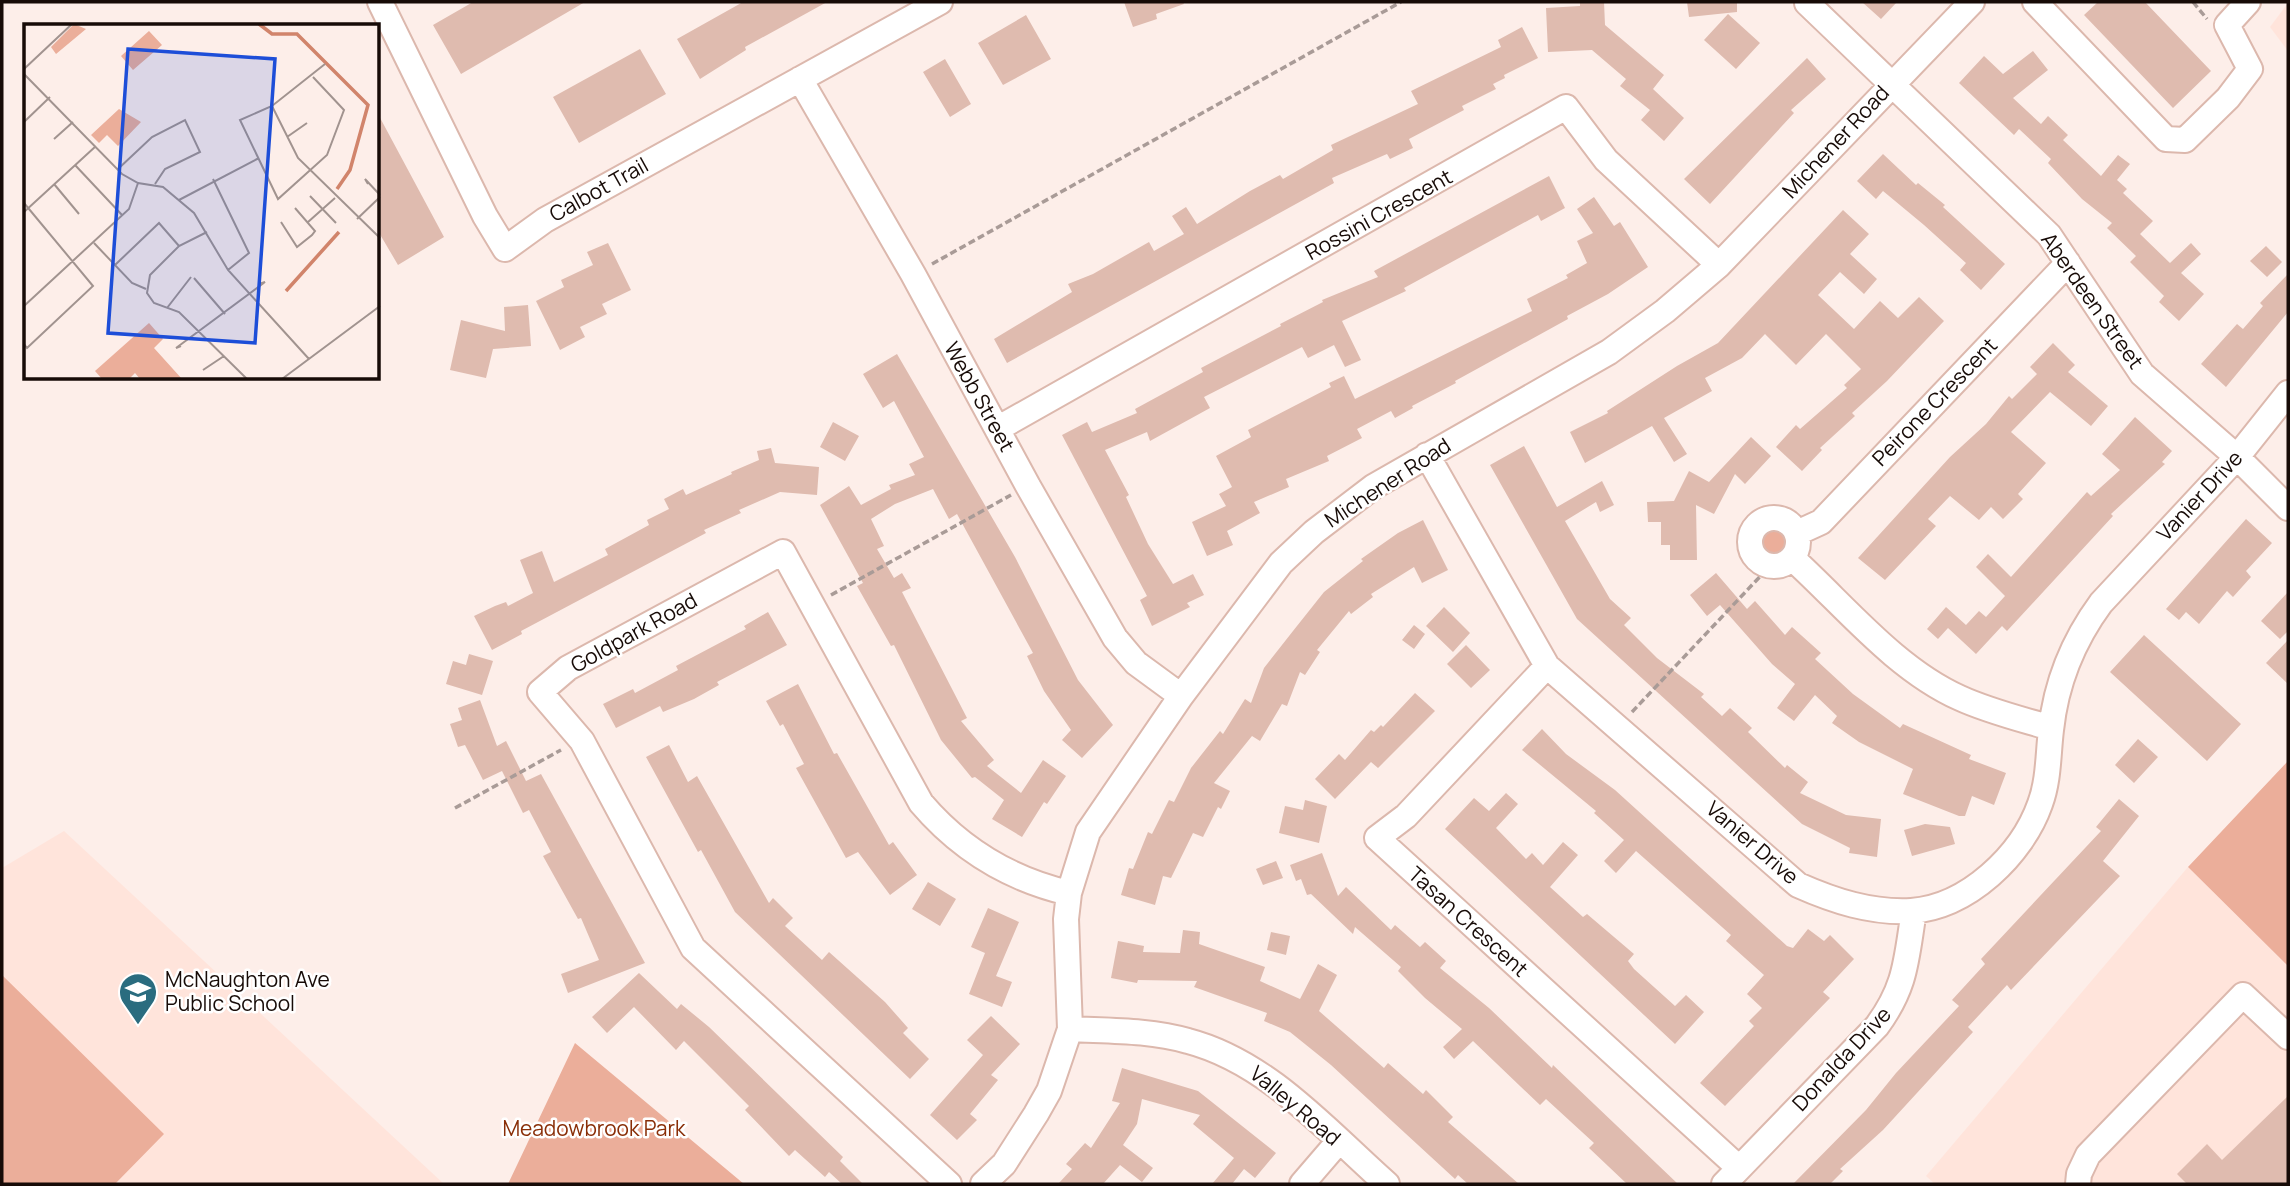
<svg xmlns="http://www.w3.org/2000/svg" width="2290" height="1186" font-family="Manrope,sans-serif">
<rect width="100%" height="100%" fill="#fdeee9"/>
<path fill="#ffe4db" d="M2288 3V51L2270 27Z
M64 831 444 1184H2V868Z
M2188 867 2288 966V1184H1935L1926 1176Z"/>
<path fill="#ebae9a" d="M1760 541a13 13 0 1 1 26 0a13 13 0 1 1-26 0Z
M2288 761V966L2188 867Z
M2 975 164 1134 115 1184H2Z
M575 1043 744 1184H508Z"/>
<path fill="#dfbbaf" d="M473 2H585L461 74 433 25Z
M743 2H827L745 47 746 50 700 79 677 39Z
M1124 2H1183L1184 4 1156 14 1157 19 1133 27Z
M1580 2H1604L1605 25 1664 75 1653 89 1684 118 1664 141 1641 120 1650 110 1620 86 1626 79 1592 50 1548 52 1546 8 1580 6Z
M1687 2H1737V12L1689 17Z
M1862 2H1897L1881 19Z
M2098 2H2145L2211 71 2173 108 2084 15Z
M1728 14 1760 43 1736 69 1704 40Z
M1026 15 1051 59 1003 85 978 43Z
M1522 27 1538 58 1504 75 1505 78 1493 84 1496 89 1462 106 1464 110 1409 139 1413 148 1390 159 1387 154 1332 178 1334 183 1007 363 994 339 1072 292 1068 284 1093 274 1149 242 1154 251 1184 234 1172 216 1186 207 1197 224 1250 191 1280 175 1283 179 1333 150 1331 145 1418 104 1411 91 1501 47 1498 40Z
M640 49 666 94 579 143 553 97Z
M2033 51 2048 70 2013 98 2041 124 2048 116 2068 135 2063 140 2101 176 2118 155 2130 164 2117 180 2127 189 2123 193 2153 221 2140 234 2170 263 2191 243 2201 254 2181 273 2204 294 2179 321 2159 302 2164 296 2130 262 2136 256 2107 228 2112 223 2082 199 2048 163 2051 159 2019 129 2014 135 1959 83 1984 56 2003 74Z
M1807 58 1826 79 1791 110 1794 113 1710 204 1684 179Z
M945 59 971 104 950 117 923 72Z
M378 114 444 237 398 265 378 231Z
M1883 154 1916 185 1918 183 1945 205 1943 207 2005 264 1981 290 1960 270 1966 263 1924 225 1883 191 1876 199 1857 181Z
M1549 176 1565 208 1541 221 1538 215 1404 288 1406 291 1342 321 1361 360 1345 367 1334 345 1308 358 1302 347 1204 397 1210 408 1150 441 1147 432 1105 450 1129 495 1126 497 1148 544 1173 584 1193 574 1204 595 1187 603 1190 607 1152 626 1140 600 1147 596 1062 435 1087 422 1092 432 1137 413 1135 409 1203 372 1201 368 1281 326 1280 324 1323 302 1322 300 1378 277 1374 271Z
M1594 197 1614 226 1620 222 1648 267 1608 294 1567 316 1568 319 1455 381 1456 383 1412 406 1413 408 1395 418 1391 411 1357 429 1362 438 1327 456 1329 461 1286 479 1289 487 1254 502 1260 513 1227 531 1233 545 1207 556 1192 522 1226 506 1219 494 1232 487 1216 456 1251 437 1248 430 1331 387 1329 383 1344 376 1355 399 1532 311 1527 299 1568 278 1566 275 1587 263 1577 241 1593 233 1577 209Z
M1843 210 1869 234 1850 254 1877 279 1864 294 1840 272 1818 295 1854 329 1880 301 1898 318 1919 297 1944 321 1887 381 1852 413 1855 416 1820 448 1822 450 1802 471 1776 447 1796 425 1800 429 1847 388 1844 385 1861 369 1826 334 1796 365 1765 334 1742 358 1705 378 1712 391 1664 418 1687 454 1674 462 1652 426 1585 463 1570 432 1608 413 1607 411 1677 366 1718 343Z
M608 243 631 290 602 304 607 314 580 327 585 337 560 350 536 301 564 287 561 280 593 265 587 252Z
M2266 246 2282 262 2267 277 2250 261Z
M2288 274V312L2226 387 2201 364 2237 324 2243 329 2263 306 2260 303Z
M528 305 531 346 493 349 486 378 450 370 461 320 505 331 504 307Z
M2053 343 2075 365 2068 372 2108 406 2091 426 2050 392 2011 432 2046 463 2018 494 2023 499 2003 519 1991 507 1979 520 1950 496 1928 519 1936 526 1885 580 1858 558 1950 457 1986 424 2009 396 2012 399 2037 374 2030 367Z
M897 354 1015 557 1078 680 1113 725 1082 758 1062 740 1071 730 1044 691 1027 656 1033 653 957 514 949 519 933 489 895 504 871 519 884 546 877 549 894 578 902 573 911 588 902 592 967 718 961 721 994 760 987 766 1021 793 1043 760 1066 776 1047 804 1044 802 1022 837 992 819 1004 800 975 777 972 778 941 740 894 645 891 646 857 586 863 583 820 505 849 486 861 505 891 489 889 485 915 475 909 464 924 457 894 401 883 408 863 374Z
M2135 417 2172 451 2162 462 2165 464 2111 514 2113 516 2007 631 2002 626 1976 654 1948 628 1938 639 1927 629 1946 607 1966 625 1979 611 1986 617 2005 596 1976 567 1988 554 2011 577 2087 492 2091 496 2120 470 2102 454Z
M833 422 859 436 845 461 820 447Z
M1751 437 1771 456 1745 484 1735 474 1714 514 1696 505 1697 560H1670V545H1661V522H1648L1647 502 1674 501 1689 471 1709 482Z
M1524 446 1557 507 1602 481 1614 505 1600 512 1596 502 1565 521 1610 599 1631 618 1624 625 1657 658 1704 694 1701 697 1722 716 1730 708 1752 728 1748 732 1785 768 1787 765 1808 782 1800 793 1846 815 1881 819 1877 857 1849 853 1850 848 1802 824 1577 619 1490 465Z
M771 448 775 463 819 467 817 495 780 492 739 510 741 513 704 530 706 533 521 631 522 634 492 650 474 616 495 606 506 602 508 606 533 593 520 560 542 551 554 582 608 555 605 549 649 525 647 520 669 509 664 499 683 489 686 495 732 474 731 472 759 460 757 451Z
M2246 519 2272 543 2246 571 2251 577 2233 597 2227 591 2199 624 2186 612 2179 620 2166 609Z
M1423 520 1448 570 1422 583 1414 567 1371 594 1373 597 1351 614 1349 611 1317 650 1320 652 1305 675 1300 672 1287 706 1282 704 1260 741 1252 736 1214 783 1230 791 1221 809 1218 807 1203 837 1193 833 1171 878 1163 876 1155 905 1121 895 1129 868 1133 869 1148 832 1152 834 1169 800 1174 802 1191 768 1220 731 1223 734 1245 699 1251 703 1264 668 1293 631 1324 592 1363 561 1361 559 1398 533Z
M1716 573 1747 609 1755 601 1785 635 1792 627 1821 653 1815 659 1853 694 1900 728 1903 724 1971 755 1969 759 2006 773 1994 805 1972 796 1965 816H1959L1903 794 1913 769 1859 742 1832 723 1837 716 1815 695 1794 721 1777 708 1795 684 1772 664 1720 605 1707 616 1690 595Z
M2288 592V631L2280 639 2261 621Z
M1444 607 1470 633 1453 652 1426 626Z
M768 612 787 645 717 682 719 685 694 699 663 712 660 706 616 728 603 704 633 689 635 693 678 670 676 666 746 629 744 626Z
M1414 625 1425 634 1414 649 1402 640Z
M2144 635 2241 724 2207 761 2110 672Z
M2288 640V684L2266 663Z
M1466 645 1490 670 1471 688 1447 664Z
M469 654 493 661 482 695 446 684 453 661 466 665Z
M798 684 834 754 837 753 889 845 893 842 917 875 890 895 858 852 846 858 796 768 804 764 783 724 780 726 766 701Z
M1415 693 1435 711 1378 768 1371 762 1335 799 1315 779 1339 754 1345 760 1371 730 1374 732 1381 725 1383 727Z
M480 700 497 746 506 741 526 781 541 774 645 963 568 993 561 974 599 960 581 918 578 919 543 856 551 852 529 810 523 813 502 771 483 780 465 745 458 747 450 724 462 720 458 708Z
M1542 729 1566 754 1615 790 1787 946 1793 948 1808 929 1824 941 1830 935 1854 959 1823 992 1830 998 1725 1106 1700 1083 1754 1026 1749 1021 1762 1008 1747 994 1764 975 1726 941 1731 935 1636 851 1616 873 1604 861 1624 840 1594 813 1596 811 1522 750Z
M2138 739 2158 757 2134 783 2115 765Z
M669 745 688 782 697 776 769 903 773 898 793 918 785 926 822 960 829 952 885 1002 908 1028 903 1033 929 1059 910 1079 735 912 701 850 698 852 646 757Z
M1506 793 1518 804 1496 828 1526 859 1532 853 1543 865 1563 842 1578 855 1550 887 1583 917 1587 914 1634 954 1628 961 1634 969 1675 1006 1686 995 1704 1012 1675 1044 1445 829 1474 798 1489 811Z
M2119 799 2139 816 2103 861 2120 876 2011 990 2007 985 1968 1027 1973 1032 1950 1057 1883 1130 1840 1169 1843 1171 1830 1184H1793L1866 1110 1896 1073 1959 1006 1952 1000 1985 964 1981 959 2101 831 2096 827Z
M1305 800 1327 806 1319 843 1279 833 1285 806 1303 810Z
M1925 824 1950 827 1955 844 1912 856 1904 830Z
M1322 853 1338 896 1346 887 1391 930 1395 925 1420 947 1425 942 1446 961 1440 968 1489 1008 1552 1068 1553 1065 1678 1184H1627L1589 1148 1594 1143 1546 1099 1540 1105 1473 1041 1454 1059 1443 1047 1462 1029 1425 998 1398 971 1401 967 1355 927 1353 934 1311 894 1307 895 1301 879 1296 881 1290 865Z
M1276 861 1283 878 1263 885 1256 869Z
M928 882 956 899 940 926 912 909Z
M988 908 1019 922 996 976 1012 982 1002 1007 969 994 985 953 971 947Z
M1183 930 1200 932 1199 944 1265 967 1260 981 1300 999 1318 964 1337 975 1319 1011 1384 1068 1388 1063 1423 1094 1426 1090 1453 1117 1448 1122 1519 1184H1468L1458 1175 1455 1179 1331 1065 1290 1032 1264 1021 1267 1013 1194 987 1197 981 1138 980 1137 983 1111 978 1118 941 1144 946 1143 952 1180 953Z
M1271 932 1290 936 1286 955 1267 950Z
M639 973 677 1009 681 1004 709 1027 843 1157 840 1161 863 1184H842L829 1172 825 1177 795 1150 789 1156 745 1110 749 1106 684 1041 676 1050 634 1007 607 1033 592 1017Z
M991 1016 1020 1044 991 1075 998 1080 970 1114 977 1120 957 1140 930 1115 983 1055 967 1040Z
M1122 1068 1198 1091 1276 1153 1255 1178 1244 1169 1232 1184H1212L1234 1158 1193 1124 1200 1115 1142 1099 1137 1124 1123 1145 1153 1168 1142 1182 1120 1165 1103 1184H1058L1072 1169 1066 1164 1085 1143 1091 1148 1120 1103 1112 1101Z
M2288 1096V1184H2187L2177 1174 2207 1144 2222 1160Z"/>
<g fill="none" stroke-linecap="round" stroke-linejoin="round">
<defs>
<path id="minor" d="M380 2 485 216 505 249 545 220 940 2
M2035 2 2166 139 2185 140 2228 98 2250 69 2227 25 2248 2
M1807 3 2049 235 2142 374 2237 457 2288 508
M800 79 913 274 1028 486 1115 638 1136 663 1181 696
M997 429 1566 107 1606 160 1719 265
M1427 455 1547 666 1798 885C1834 901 1871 913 1911 911 1968 907 2022 855 2040 804 2049 780 2048 754 2051 730 2056 683 2073 641 2101 603L2237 457 2288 393
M1750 542a24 24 0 1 1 48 0a24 24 0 1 1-48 0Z
M1797 533 1821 522 2068 263
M1792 558C1844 605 1895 669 1960 698 1988 711 2021 719 2051 728
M1547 666 1406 816 1377 838 1739 1168
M1070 1029C1109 1031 1150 1030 1188 1041 1268 1062 1327 1131 1387 1184
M949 1184 693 948 582 741 540 692 568 668 783 552 921 803C961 850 1009 879 1069 893
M983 1184 1004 1164 1036 1114 1049 1091 1070 1029 1066 919 1069 893 1088 832 1181 696 1281 563 1314 532 1373 487 1609 352 1665 311 1719 265 1972 2
M1302 1184 1339 1141
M1724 1184 1877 1026C1907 985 1906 959 1914 911
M2078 1184 2079 1174 2088 1155 2243 995 2288 1037"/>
</defs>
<use href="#minor" stroke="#dcb8ad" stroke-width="28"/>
<path stroke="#a99b97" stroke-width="3.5" stroke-dasharray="7 3.5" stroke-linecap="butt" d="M2193 2 2207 19
M932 264 1401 2
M831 595 1011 495
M1632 712 1770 566
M455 808 561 750"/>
<use href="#minor" stroke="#fff" stroke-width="24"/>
</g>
<defs>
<symbol id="school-pin" viewBox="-11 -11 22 30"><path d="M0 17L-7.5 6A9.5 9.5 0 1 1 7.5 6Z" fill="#2a6c7f" stroke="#fff"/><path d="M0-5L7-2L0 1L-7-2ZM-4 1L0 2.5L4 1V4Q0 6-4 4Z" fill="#fff"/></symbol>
</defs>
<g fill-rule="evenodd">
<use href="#school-pin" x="116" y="970" width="44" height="60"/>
</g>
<g text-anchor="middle" stroke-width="5" stroke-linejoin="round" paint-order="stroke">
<g font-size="21" fill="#170b07" stroke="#fff">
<text transform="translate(1836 142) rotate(-47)" y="7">Michener Road</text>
<text transform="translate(599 190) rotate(-29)" y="7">Calbot Trail</text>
<text transform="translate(1379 215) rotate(-29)" y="7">Rossini Crescent</text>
<text transform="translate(2092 301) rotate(55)" y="7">Aberdeen Street</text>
<text transform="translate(979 397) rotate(61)" y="7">Webb Street</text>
<text transform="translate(1935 402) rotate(-46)" y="7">Peirone Crescent</text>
<text transform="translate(1388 483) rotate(-33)" y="7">Michener Road</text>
<text transform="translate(2200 496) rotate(-47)" y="7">Vanier Drive</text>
<text transform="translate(634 633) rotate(-29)" y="7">Goldpark Road</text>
<text transform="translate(1752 843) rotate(41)" y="7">Vanier Drive</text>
<text transform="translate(1468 922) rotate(42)" y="7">Tasan Crescent</text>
<text transform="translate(1842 1059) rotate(-47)" y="7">Donalda Drive</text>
<text transform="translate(1295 1106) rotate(40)" y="7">Valley Road</text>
</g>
<g font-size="21" fill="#170b07" stroke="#fff" text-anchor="start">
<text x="165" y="987">McNaughton Ave<tspan x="165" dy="24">Public School</tspan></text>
</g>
<g font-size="21" fill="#892e07" stroke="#fff">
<text x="594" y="1136">Meadowbrook Park</text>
</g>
</g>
<g transform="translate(24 24)">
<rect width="355" height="355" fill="#fdeee9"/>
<path d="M50 0 62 5 32 30 27 23ZM125 7 138 21 109 46 97 32ZM95 85 117 98 94 122 83 111 75 119 67 111ZM125 299 139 315 130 324 158 355H116L111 349 105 355H78L71 347Z" fill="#ebae9a"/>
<path fill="none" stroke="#d1846b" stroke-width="3.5" d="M235 0 248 10H273L344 81 326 146 313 165M262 267 315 208"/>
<path fill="none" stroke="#a1938f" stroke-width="2" d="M0 45 48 0M0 50 98 150 114 159 139 163 170 189 204 246 285 335M289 53 320 86 303 131 254 175 216 96 248 82 301 40M248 82 274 134 356 214M0 98 26 73M263 113 283 99M30 115 49 98M51 141 98 191M94 145 128 113 161 96 176 128 141 145 131 160M189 155 225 229 204 246M30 160 55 190M344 160 341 155 356 171M286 172 312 199M155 176 235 134M0 179 69 262 3 324 0 320M0 188 72 122M333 195 356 173M257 198 273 223 288 211 291 207 271 184M284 198 311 174M183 208 155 222 126 251 123 269 130 279 155 288 223 355M70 219 108 259 122 265M91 241 135 199 155 222M170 254 201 290M0 282 105 185 114 159M143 284 167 253M157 322 152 324 241 258 235 260M179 346 200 332M258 355 356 282"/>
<path fill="#1d4ed8" fill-opacity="0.15" stroke="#1d4ed8" stroke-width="3.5" d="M104 25 251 35 231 319 84 309Z"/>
<rect width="355" height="355" fill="none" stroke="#170b07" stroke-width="3.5"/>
</g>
<rect width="2290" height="1186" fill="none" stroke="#170b07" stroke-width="7"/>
</svg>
